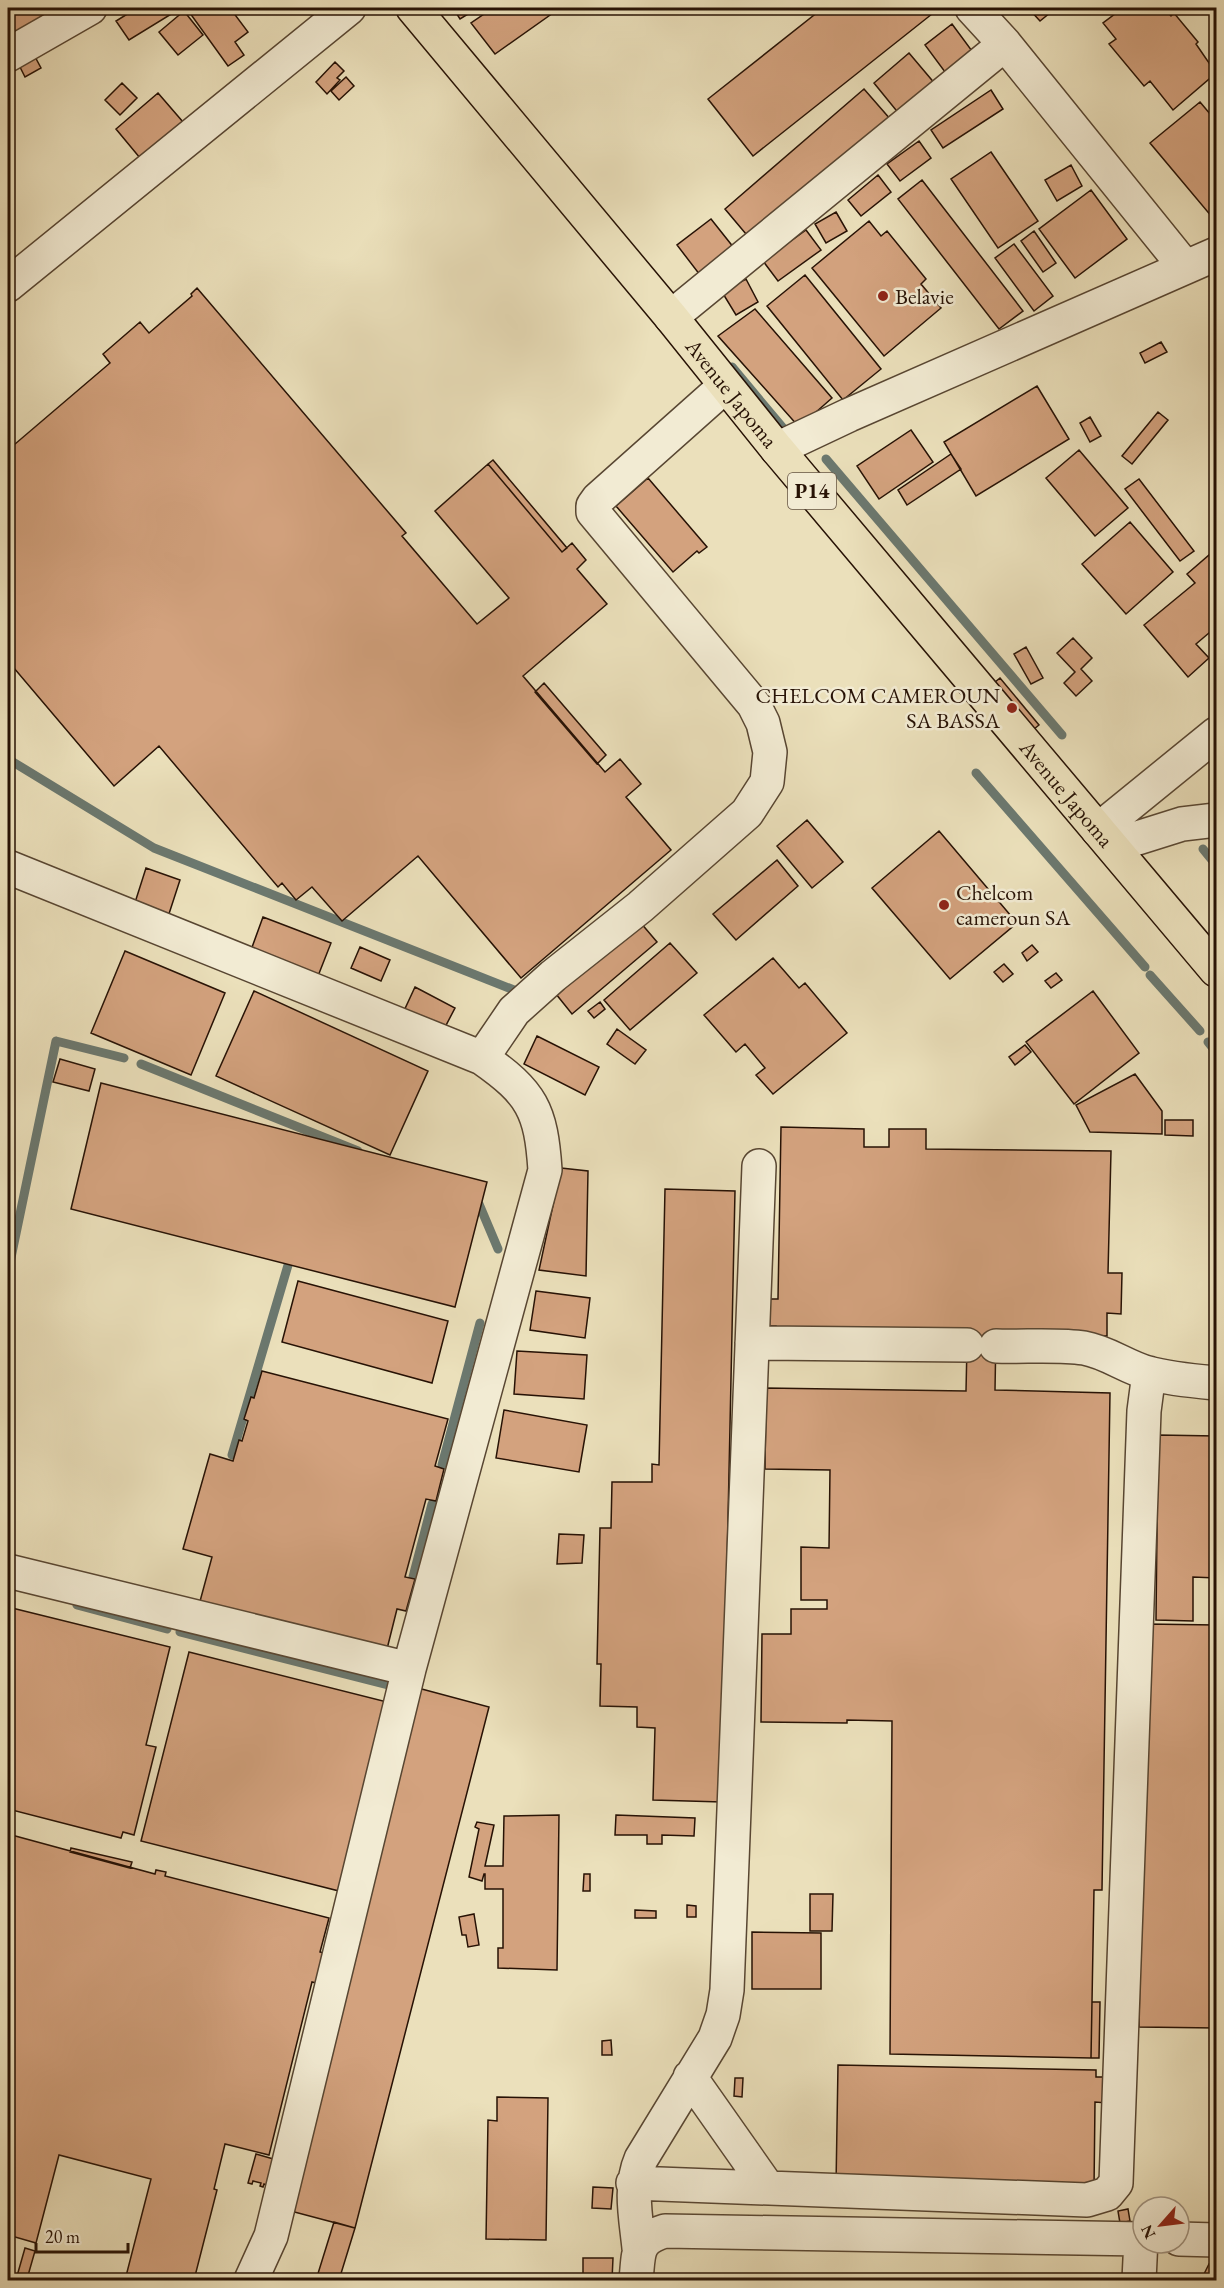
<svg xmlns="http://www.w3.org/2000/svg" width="1224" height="2288" font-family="'EB Garamond',serif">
<rect width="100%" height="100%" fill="#ebe0bb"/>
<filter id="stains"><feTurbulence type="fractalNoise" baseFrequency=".00333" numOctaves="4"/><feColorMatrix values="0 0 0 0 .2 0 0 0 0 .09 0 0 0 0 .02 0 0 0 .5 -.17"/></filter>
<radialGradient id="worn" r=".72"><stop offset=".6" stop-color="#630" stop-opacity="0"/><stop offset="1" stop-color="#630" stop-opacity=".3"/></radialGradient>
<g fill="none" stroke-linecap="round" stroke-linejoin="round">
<path stroke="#6b786f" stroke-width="9" d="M732 367 788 434
M826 459 1062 735
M8 759 154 848 524 994
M976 773 1145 967
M1203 849 1216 865
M1150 975 1200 1031
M1208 1042 1216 1052
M141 1064 358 1151
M479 1204 498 1249
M8 1272 56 1041 124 1058
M232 1455 291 1255
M442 1465 480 1323
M413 1577 432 1504
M77 1605 167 1629
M180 1632 392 1686"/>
</g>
<path fill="#d3a27e" stroke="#271205" stroke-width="1.5" d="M8 8H74L8 57Z
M137 8H170L173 13 129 40 116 21Z
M189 8H230L248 32 235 42 244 55 228 66 187 9Z
M453 8H478L460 19Z
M493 8H560L495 54 471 23Z
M823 8H927L932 14 753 156 708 99Z
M1028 8H1056L1040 21Z
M1123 8H1164L1171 16 1174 13 1198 42 1196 44 1216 73 1173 110 1150 81 1144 86 1109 44 1116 39 1103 23Z
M184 11 203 35 178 55 159 32Z
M952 24 975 55 948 76 925 45Z
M33 53 41 68 25 77 17 61Z
M909 53 936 85 900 115 874 83Z
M335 62 344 71 337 78 340 80 327 94 316 82Z
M346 77 354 86 339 100 331 91Z
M122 83 137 98 120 115 105 100Z
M864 89 891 120 751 240 725 209Z
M991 90 1003 109 943 148 931 130Z
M158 93 183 122 140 158 116 129Z
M1200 102 1216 121V213L1212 217 1150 143Z
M919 141 931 158 900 181 887 164Z
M991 152 1038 221 998 248 951 179Z
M1071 165 1082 186 1057 201 1045 180Z
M878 175 891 192 861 216 848 200Z
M922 180 1023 311 999 329 898 199Z
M1091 190 1127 239 1075 278 1039 229Z
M836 212 847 231 826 243 815 224Z
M711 219 734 248 700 275 677 245Z
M869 221 881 236 887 231 926 279 921 284 941 308 884 356 812 268Z
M806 230 821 250 778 281 763 261Z
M1034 231 1056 263 1043 272 1021 241Z
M1014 244 1053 296 1034 311 995 258Z
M805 275 881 369 843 400 767 306Z
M746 279 758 302 736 315 722 292Z
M197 288 406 533 402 536 477 624 509 598 435 511 488 464 562 552 572 543 586 560 577 569 607 604 523 676 605 772 620 759 641 784 626 797 671 850 521 978 418 856 342 921 312 887 296 900 282 883 278 887 159 746 114 786 8 661V450L110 363 103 354 140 322 149 333 192 296 191 294Z
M755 309 832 398 799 427 718 336Z
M1161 342 1167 352 1145 363 1140 353Z
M1037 386 1069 439 976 496 944 442Z
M1158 412 1168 420 1132 464 1122 456Z
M1090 417 1101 436 1090 442 1080 423Z
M911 430 933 462 879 499 857 466Z
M1079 450 1128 508 1095 536 1046 478Z
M951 454 961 469 907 505 898 490Z
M493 460 567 548 562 552 488 464Z
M648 478 707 547 699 553 697 551 673 572 616 506Z
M1139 479 1194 551 1180 561 1125 489Z
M1130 522 1173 572 1126 614 1082 564Z
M1216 549V627L1196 644 1209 658 1188 677 1144 625 1195 583 1187 574Z
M1073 638 1092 658 1081 669 1092 681 1076 696 1064 683 1075 672 1057 653Z
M1026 647 1043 678 1031 684 1014 654Z
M1000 678 1039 725 1023 738 984 691Z
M544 683 606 755 597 764 535 692Z
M807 820 843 862 812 888 777 846Z
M939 831 1017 923 950 979 872 888Z
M777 860 798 886 736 940 713 914Z
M146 868 180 880 166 923 132 912Z
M263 917 331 943 318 976 251 950Z
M640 922 657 942 572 1014 556 994Z
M670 943 697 973 630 1030 604 1000Z
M1032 945 1038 952 1027 961 1022 953Z
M360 947 390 960 381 981 351 968Z
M125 951 225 993 191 1075 91 1033Z
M773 958 799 988 805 983 847 1033 773 1094 756 1075 765 1068 745 1044 736 1052 704 1015Z
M1004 964 1013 974 1003 982 994 972Z
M1056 973 1062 980 1051 988 1045 981Z
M415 987 455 1008 442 1033 403 1013Z
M254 991 428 1071 390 1155 216 1076Z
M1093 991 1139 1053 1074 1104 1026 1042Z
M600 1002 605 1009 594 1018 588 1011Z
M617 1029 646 1050 635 1064 607 1044Z
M537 1036 599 1067 585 1095 524 1064Z
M1025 1045 1031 1052 1015 1065 1009 1057Z
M60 1059 95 1069 89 1091 53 1082Z
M1135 1074 1162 1111V1134L1090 1132 1076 1105Z
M101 1083 487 1182 455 1307 71 1209Z
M1165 1120H1193V1136L1165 1135Z
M781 1127 864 1129V1147H889V1129H926V1149L1111 1151 1108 1273H1122L1121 1314 1107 1313V1336L996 1333 995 1390 1110 1393 1102 1890H1094L1091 2058 890 2054 892 1721 847 1720V1723L761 1722 762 1634H791V1609H827V1600H801V1547L829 1548 830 1470 765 1469 766 1388 966 1391 967 1345 776 1329V1326H766V1299H778Z
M561 1168 588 1171 586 1276 539 1270Z
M665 1189 735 1191 722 1802 653 1800 655 1728 637 1727V1707L600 1706 601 1664H597L600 1528H611L612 1482H652V1464L659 1465Z
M298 1281 448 1321 432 1383 282 1342Z
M536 1291 590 1298 585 1338 530 1330Z
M517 1351 587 1355 584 1399 514 1394Z
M262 1371 448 1419 435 1466 444 1469 436 1501 426 1499 405 1577 415 1579 406 1611 397 1609 387 1649 199 1605 212 1557 183 1549 210 1454 233 1461 239 1440 242 1441 248 1421 244 1419 251 1397 254 1398Z
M504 1410 587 1425 579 1472 496 1458Z
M1158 1435 1216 1436V1578L1193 1577V1621L1156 1620Z
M559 1534 584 1535 582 1563 557 1564Z
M8 1607 170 1647 146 1745 156 1747 134 1835 123 1832 121 1838 8 1809Z
M1145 1624 1216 1625V2028L1139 2027Z
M189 1652 391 1703 343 1892 141 1841Z
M418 1688 489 1707 355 2228 283 2209Z
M559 1815 557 1970 498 1968V1948H503V1889H485V1874H484L482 1881 469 1877 479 1829 475 1827 477 1822 494 1825 485 1866H503L504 1816Z
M616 1815 695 1818 694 1836 662 1835V1844H647V1835H615Z
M8 1834 155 1874 156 1870 166 1872 165 1876 329 1918 320 1952 324 1953 316 1983 312 1982 269 2155 225 2144 214 2189 217 2190 194 2280H125L151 2179 59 2155 36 2243 8 2235Z
M71 1848 132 1862 130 1868 70 1852Z
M584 1874H590V1891H583Z
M810 1894H833L832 1931H810Z
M687 1905 696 1906V1917H687Z
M635 1910 656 1911V1918H635Z
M474 1914 479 1945 468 1947 466 1935H462L459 1917Z
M752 1932 821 1933V1989H752Z
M1092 2002H1100L1099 2058H1091Z
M611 2040 612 2055H602V2041Z
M838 2065 1096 2070V2077H1108L1107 2103 1095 2102 1094 2189 836 2185Z
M735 2078H743L742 2097 734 2096Z
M497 2097 548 2098 546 2240 486 2239 488 2120 497 2121Z
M256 2154 277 2160 269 2186 264 2184 263 2187 260 2186 261 2183 253 2181 252 2184 248 2183Z
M593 2187 613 2188 611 2209 592 2208Z
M1128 2209 1130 2221 1120 2223 1118 2211Z
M334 2222 355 2228 339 2280H316Z
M25 2248 35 2251 27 2279 17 2276Z
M583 2258H613L612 2280H583Z
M1209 2264 1216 2268V2280H1201Z"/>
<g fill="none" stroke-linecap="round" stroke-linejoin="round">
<defs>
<path id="minor" d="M972 8 1005 44 1185 267
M8 55 90 8
M8 285 349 8
M671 317 1005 44
M777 449 849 415 1216 254
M1098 830 1216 734
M1112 846 1182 824 1216 820
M8 867 482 1058C532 1093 541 1110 545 1170L409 1669 271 2236 251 2280
M482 1058 514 1011 553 976 640 907 747 813 767 782 770 752 763 723 754 705 593 512V506L598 499 725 386
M752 1343 967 1345
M996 1346C1023 1347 1059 1344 1084 1348 1107 1352 1126 1367 1148 1373 1170 1379 1194 1381 1216 1383
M8 1571 409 1669
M690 2077 768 2188
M633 2183 1087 2200 1107 2194 1116 2183 1144 1411 1149 1373
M1179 2239 1216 2240
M639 2248C636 2218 629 2187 641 2159L715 2038 723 2015 727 1990 759 1166
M636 2280C639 2253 635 2240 665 2231L1143 2239
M1139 2280 1141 2239"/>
<g id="major">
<path id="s1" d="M413 8 671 317 777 449 1216 970"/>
</g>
</defs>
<use href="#minor" stroke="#584632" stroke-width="36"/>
<use href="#major" stroke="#271205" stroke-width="36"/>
<use href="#minor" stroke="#f2ebd3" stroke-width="33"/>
<use href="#major" stroke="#ebe0bb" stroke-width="33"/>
</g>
<g fill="#8f2418" stroke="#f2ebd3" stroke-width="2">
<circle cx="883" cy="296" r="6"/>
<circle cx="1012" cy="708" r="6"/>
<circle cx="944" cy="905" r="6"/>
</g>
<g text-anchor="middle" stroke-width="5" stroke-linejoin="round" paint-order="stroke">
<rect fill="#f2ebd3" stroke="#645343" stroke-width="1.5" x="788" y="473" width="48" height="36" rx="4.5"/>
<g font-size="21" font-weight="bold" fill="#271205">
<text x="812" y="498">P14</text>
</g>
<g font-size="22" fill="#271205" stroke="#f2ebd3" text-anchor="start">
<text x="895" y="304">Belavie</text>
<text x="1000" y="703" text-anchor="end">CHELCOM CAMEROUN<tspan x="1000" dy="25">SA BASSA</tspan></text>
<text x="956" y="900">Chelcom<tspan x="956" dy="25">cameroun SA</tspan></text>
</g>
<g font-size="22" fill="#271205" stroke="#f2ebd3">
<text dy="8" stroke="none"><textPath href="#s1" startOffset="500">Avenue Japoma</textPath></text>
<text dy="8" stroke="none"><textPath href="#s1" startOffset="1022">Avenue Japoma</textPath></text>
</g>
</g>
<rect width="1224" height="2288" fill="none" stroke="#ebe0bb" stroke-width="30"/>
<rect x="9" y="9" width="1206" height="2270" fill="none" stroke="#271205" stroke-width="3"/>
<rect x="15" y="15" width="1194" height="2258" fill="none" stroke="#271205" stroke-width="1.5"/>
<g transform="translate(1161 2225) rotate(242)"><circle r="28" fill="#f2ebd3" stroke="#a19481" stroke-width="1.5"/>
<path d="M0-4.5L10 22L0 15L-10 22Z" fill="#8f2418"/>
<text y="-9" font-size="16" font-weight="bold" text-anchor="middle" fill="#271205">N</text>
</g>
<path d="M36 2243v9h92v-9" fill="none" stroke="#271205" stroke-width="3"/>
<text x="45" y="2243" font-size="18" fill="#271205" stroke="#f2ebd3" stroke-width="4.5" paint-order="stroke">20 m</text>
<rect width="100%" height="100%" filter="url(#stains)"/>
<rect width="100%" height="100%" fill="url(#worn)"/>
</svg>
